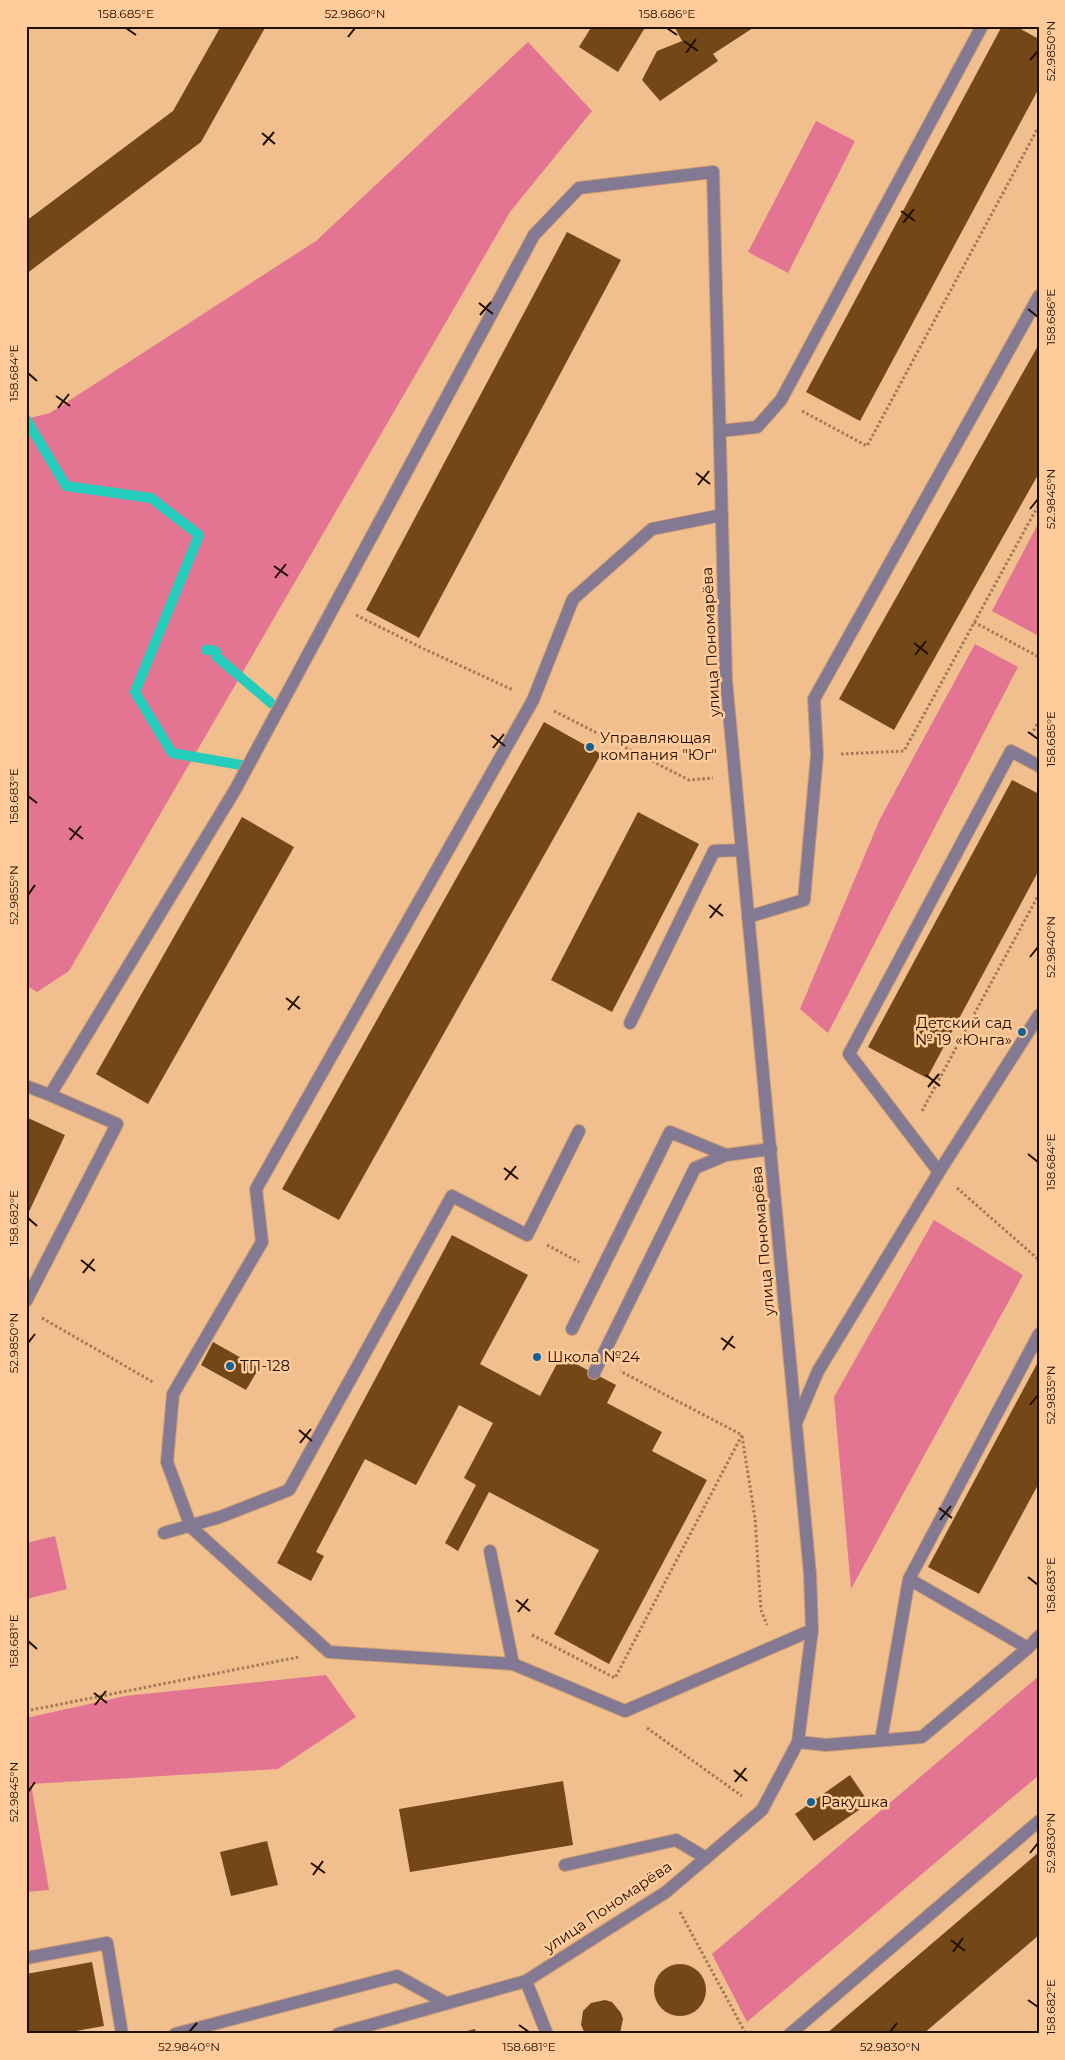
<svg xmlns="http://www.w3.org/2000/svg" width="1065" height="2060" font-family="Montserrat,sans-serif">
<rect width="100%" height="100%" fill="#f1be8e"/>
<path fill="#e47592" d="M528 42 592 111 510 212 69 971 37 992 26 985V419L50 413 316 241Z
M816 121 855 141 788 273 748 252Z
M1039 522V636L992 611Z
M975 644 1018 667 828 1033 800 1009 880 819Z
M934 1220 1023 1275 851 1589 834 1397Z
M55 1536 67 1589 26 1599V1543Z
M326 1675 356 1717 278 1769 31 1784 49 1890 26 1892V1718L125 1696Z
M1039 1676V1775L747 2022 712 1954Z"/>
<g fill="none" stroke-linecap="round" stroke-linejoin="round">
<path stroke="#24ccbc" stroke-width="10" d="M26 419 66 486 151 498 199 535 135 692 172 753 241 765
M206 650H212L216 652 217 657 271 703"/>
</g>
<path fill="#734716" d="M221 26H266L201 142 26 274V221L173 111Z
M592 26H646L618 72 579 47Z
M674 26H756L713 54 718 61 660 101 642 80 657 51 682 41Z
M1002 26H1015L1039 39V88L860 421 806 392Z
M567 232 621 260 419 638 366 610Z
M1039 344V473L894 730 839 699Z
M544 722 601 754 339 1220 282 1189Z
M1012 780 1039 794V870L927 1078 868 1047Z
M638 812 699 844 612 1012 551 980Z
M242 817 294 847 148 1104 96 1074Z
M26 1117 65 1135 26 1218Z
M452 1235 528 1275 480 1364 540 1396 561 1356 616 1385 607 1403 662 1432 652 1451 707 1480 609 1664 554 1634 599 1550 489 1492 458 1551 445 1543 476 1485 464 1478 493 1423 459 1405 416 1485 365 1459 316 1552 324 1556 311 1581 277 1563Z
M213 1342 259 1368 246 1390 201 1365Z
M1039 1360V1483L979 1594 928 1567Z
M850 1775 869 1803 814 1841 795 1814Z
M563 1781 573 1845 410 1872 399 1809Z
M267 1841 278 1885 231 1896 220 1852Z
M1039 1852V1935L923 2034H826Z
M92 1962 104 2026 59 2034H26V1974Z
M654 1990a26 26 0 1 1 52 0a26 26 0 1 1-52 0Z
M605 2000 612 2002 621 2013 623 2019 620 2033 585 2034 581 2025 583 2011 591 2003Z
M475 2029 476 2034H459V2033Z"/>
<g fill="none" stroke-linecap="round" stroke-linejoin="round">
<defs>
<path id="service" d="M720 431 757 427 781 400 982 26
M722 515 652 529 573 599 533 700 256 1189 262 1242 173 1394 167 1462 191 1527 329 1652 513 1664 625 1711 812 1630
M748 917 804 900 817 755 814 699 1039 296
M630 1023 714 851 742 850
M26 1086 50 1095 235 790 534 235 579 188 713 172
M939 1172 849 1054 1011 751 1039 766
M26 1301 117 1124 50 1095
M572 1329 670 1132 726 1155
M594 1373 695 1168 726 1155 771 1149
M796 1423 818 1371 939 1172 1039 1015
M164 1533 220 1517 289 1490 452 1196 527 1235 579 1131
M490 1551 513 1664
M1028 1648 909 1579 1039 1334
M881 1740 909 1579
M798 1742 826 1745 922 1737 1028 1648 1039 1636
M565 1865 676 1840 706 1858
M790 2034 1039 1821"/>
<path id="minor" d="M26 1958 107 1943 122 2034
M526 1981 547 2034
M175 2034 397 1976 446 2003
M338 2034 526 1981 666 1892 762 1810 798 1742 812 1630 810 1574 726 680 713 172"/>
</defs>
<use href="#service" stroke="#cc9e74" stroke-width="14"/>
<use href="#minor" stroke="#cc9e74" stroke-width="14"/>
<path stroke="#a07a57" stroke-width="3" stroke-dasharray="2.5 2.5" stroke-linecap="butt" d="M802 411 867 446 1039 126
M356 615 422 648 513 690
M974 622 1039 657
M554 711 689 780 713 778
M1031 735 1039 721
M841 754 904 751 1039 504
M922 1111 1039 894
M957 1188 1039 1260
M547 1245 579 1262
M42 1318 153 1382
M742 1436 755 1518 761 1610 767 1625
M532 1635 615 1678 742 1435 620 1371
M26 1711 299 1657
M647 1728 742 1796
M680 1912 746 2034"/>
<use href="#service" stroke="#837992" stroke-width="12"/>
<use href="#minor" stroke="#837992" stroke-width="12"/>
</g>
<path fill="none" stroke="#210f00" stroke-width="2" d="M126 28 136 35M667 28 677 35M348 37 355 28M684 41 698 51M686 53 696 39M1030 60 1038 51M262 133 275 144M263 145 274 132M901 211 915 221M903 223 914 209M479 303 493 314M1028 309 1038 317M480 315 491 302M28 373 37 381M56 396 70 406M58 408 69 394M696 473 710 484M698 485 709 471M1030 509 1038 499M274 566 288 576M275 578 286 564M914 643 928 654M915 655 926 641M1028 732 1038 739M491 735 505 746M493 748 504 734M28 796 37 803M69 828 83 839M70 840 81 826M28 895 35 885M709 905 723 916M710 918 721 904M1030 957 1038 947M286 998 300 1009M288 1010 299 996M926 1075 940 1086M928 1087 939 1074M1028 1154 1038 1162M504 1168 518 1179M505 1180 516 1166M28 1218 37 1226M81 1260 95 1271M83 1273 94 1259M721 1338 735 1348M28 1343 35 1334M723 1350 733 1336M1030 1405 1038 1395M299 1430 312 1441M300 1443 311 1429M939 1508 952 1518M940 1520 951 1506M1028 1577 1038 1585M516 1600 530 1611M518 1612 528 1599M28 1641 37 1649M94 1693 107 1703M95 1705 106 1691M734 1770 747 1781M735 1782 746 1768M28 1792 35 1782M1030 1853 1038 1843M311 1863 325 1873M313 1875 323 1861M951 1940 965 1951M953 1952 963 1938M1028 2000 1038 2007M519 2025 529 2032M189 2032 197 2023M890 2032 897 2023"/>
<g fill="#166194" stroke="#ffcb9a" stroke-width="2">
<circle cx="590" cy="747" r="5"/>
<circle cx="1022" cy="1032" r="5"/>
<circle cx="537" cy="1357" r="5"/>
<circle cx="230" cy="1366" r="5"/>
<circle cx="811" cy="1802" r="5"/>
</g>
<g text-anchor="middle" stroke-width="5" stroke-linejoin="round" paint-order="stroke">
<g font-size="15" fill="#210f00" stroke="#ffcb9a">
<text transform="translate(711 642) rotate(-93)" y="5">улица Пономарёва</text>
<text transform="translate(763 1241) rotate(-95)" y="5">улица Пономарёва</text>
<text transform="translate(608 1907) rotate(-34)" y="5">улица Пономарёва</text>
</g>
<g font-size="15" fill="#210f00" stroke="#ffcb9a" text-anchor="start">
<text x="600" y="743">Управляющая<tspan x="600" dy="17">компания "Юг"</tspan></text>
<text x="1012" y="1028" text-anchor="end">Детский сад<tspan x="1012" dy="17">№ 19 «Юнга»</tspan></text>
<text x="547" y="1362">Школа №24</text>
<text x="240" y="1371">ТП-128</text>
<text x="821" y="1807">Ракушка</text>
</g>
</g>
<rect width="1065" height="2060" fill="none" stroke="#ffcb9a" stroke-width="55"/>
<rect x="28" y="28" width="1010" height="2004" fill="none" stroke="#210f00" stroke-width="2"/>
<g font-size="12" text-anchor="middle" fill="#210f00">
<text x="126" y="18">158.685°E</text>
<text x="355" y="18">52.9860°N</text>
<text x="667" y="18">158.686°E</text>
<text transform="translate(1051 51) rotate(-90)" y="4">52.9850°N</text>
<text transform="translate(1051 317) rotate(-90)" y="4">158.686°E</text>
<text transform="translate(14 373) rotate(-90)" y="4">158.684°E</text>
<text transform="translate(1051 499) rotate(-90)" y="4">52.9845°N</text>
<text transform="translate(1051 739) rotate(-90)" y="4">158.685°E</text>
<text transform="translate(14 796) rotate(-90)" y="4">158.683°E</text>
<text transform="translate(14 895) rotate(-90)" y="4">52.9855°N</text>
<text transform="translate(1051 947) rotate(-90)" y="4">52.9840°N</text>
<text transform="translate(1051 1162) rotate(-90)" y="4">158.684°E</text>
<text transform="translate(14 1218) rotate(-90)" y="4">158.682°E</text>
<text transform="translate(14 1343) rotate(-90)" y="4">52.9850°N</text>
<text transform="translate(1051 1395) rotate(-90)" y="4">52.9835°N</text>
<text transform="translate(1051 1585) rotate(-90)" y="4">158.683°E</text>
<text transform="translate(14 1641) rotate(-90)" y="4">158.681°E</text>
<text transform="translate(14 1792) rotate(-90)" y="4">52.9845°N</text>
<text transform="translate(1051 1843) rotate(-90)" y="4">52.9830°N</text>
<text transform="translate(1051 2007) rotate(-90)" y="4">158.682°E</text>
<text x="189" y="2051">52.9840°N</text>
<text x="529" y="2051">158.681°E</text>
<text x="890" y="2051">52.9830°N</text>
</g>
</svg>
